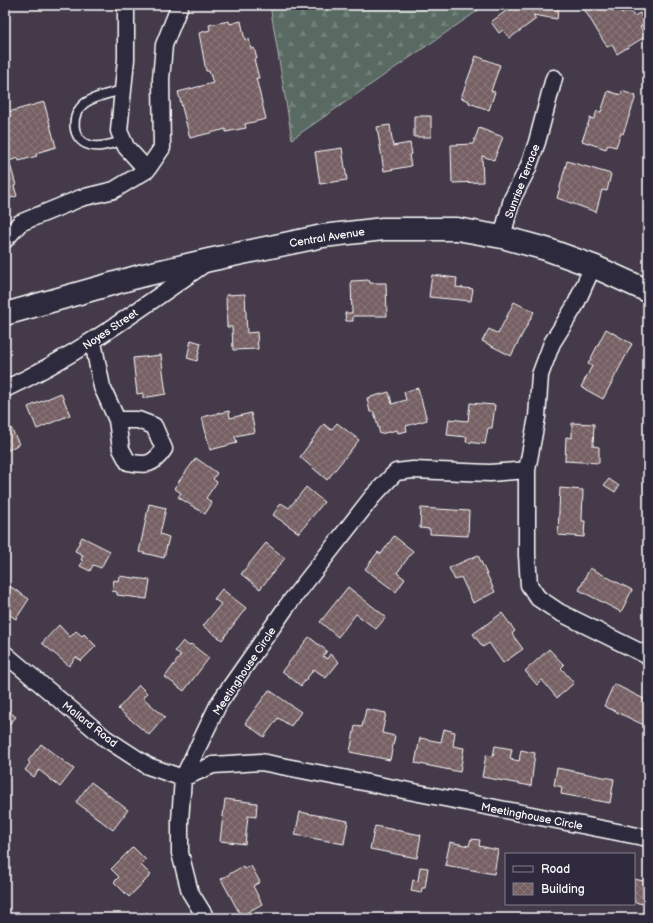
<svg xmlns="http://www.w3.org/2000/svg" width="653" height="923" font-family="'Balsamiq Sans',sans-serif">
<defs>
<pattern id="forest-firs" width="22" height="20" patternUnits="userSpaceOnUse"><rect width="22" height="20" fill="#596a62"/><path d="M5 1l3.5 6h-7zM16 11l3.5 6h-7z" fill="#72807a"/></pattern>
<pattern id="building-cross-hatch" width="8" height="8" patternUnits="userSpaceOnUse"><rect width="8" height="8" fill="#766064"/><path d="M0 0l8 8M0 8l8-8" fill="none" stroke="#8b787b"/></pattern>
</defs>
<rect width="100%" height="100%" fill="#443a49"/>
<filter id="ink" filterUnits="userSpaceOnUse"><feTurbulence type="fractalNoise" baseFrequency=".025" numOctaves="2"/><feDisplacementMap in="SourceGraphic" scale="8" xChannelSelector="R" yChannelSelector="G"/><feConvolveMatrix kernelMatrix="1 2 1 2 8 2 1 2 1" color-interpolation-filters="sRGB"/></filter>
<g filter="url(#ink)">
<path fill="url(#forest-firs)" stroke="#acb4b0" d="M270 5H486L292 139Z"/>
<path fill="url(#building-cross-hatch)" stroke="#fff" d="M514 5H559L557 19 533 15 536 19 510 38 503 30 499 33 491 22Z
M586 5H616L622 14 629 10 634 16 640 13 646 23 640 27 646 36 617 54 612 45 607 47 583 7Z
M229 21 230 24 241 21 245 40 249 39 251 49 254 48 257 59H254L259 78H256L266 119 245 124 246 128 226 132V129L190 138 178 92 213 83 209 71H206L199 33 210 30 209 25Z
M476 56 500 65 491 91 495 92 489 110 469 103V101L461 98Z
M608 91 621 95 622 91 636 96 623 134 621 133 616 147 608 145 606 149 582 141 590 118 594 119 597 111 601 112Z
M44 102 56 147 36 153 37 156 19 161 18 158 9 161 16 185 14 186 17 196 5 200V113Z
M414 116H431V137H414Z
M390 125 393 146 410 143 412 154 409 155 411 166 384 171 377 127Z
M479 128 503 137 494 160 482 156 483 182 452 183 451 145 473 144Z
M342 148 347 180 320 184 315 152Z
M567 161 611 174 607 191 602 190 596 212 557 198Z
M432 275 457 278 456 287 473 289 471 301 429 297Z
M369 280 370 283H386L387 316H353V321H346L345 313H352L351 281Z
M245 294 247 333 257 332 258 349 233 350 232 327H227L226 295Z
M514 302 534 312 511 356 482 341 489 329 498 334Z
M606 329 632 344 603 399 581 387 592 366 588 364Z
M191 340 201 343 197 361 187 358Z
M161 355 166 394 143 398V393L137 394 133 358Z
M418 388 427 420 406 426 407 431 398 433 397 430 380 434 374 412H370L367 398 389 392 392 404 406 400 404 392Z
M61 393 70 415 37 429 28 407Z
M470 403 495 405 492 428H488L485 444 466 442 467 437 447 435 449 419 468 421Z
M229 411 230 418 251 413 255 432 235 436 237 443 210 450 202 417Z
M337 423 359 440 327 480 300 457 324 424 331 430Z
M572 423 594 424 593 446 599 447V463L565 461 566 437 572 438Z
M11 428 19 444 5 452V432Z
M196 458 217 473 213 479 217 482 206 498 212 503 205 514 178 497 181 493 174 488Z
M609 479 619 486 615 492 604 485Z
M306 487 324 502 299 533 273 515 281 503 289 508Z
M560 488 583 490 582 521H585L584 537 558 535Z
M149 504 166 508 160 534 169 537 164 558 139 552Z
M421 508 469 511 468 536 430 534V529L420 528Z
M394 536 413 551 397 573 405 579 396 592 365 569 378 552 381 554Z
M82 537 110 551 101 568 93 565 90 571 80 566 83 561 81 560 83 555 75 551Z
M266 543 285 558 260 589 241 574Z
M478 555 495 592 473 603 461 577 455 580 449 568Z
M590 568 632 590 621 612 579 590Z
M119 576 150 580 147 599 117 595V592L112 591 114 580 118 581Z
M5 583 29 599 16 619 5 612Z
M348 587 386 617 376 629 356 614 338 637 320 622Z
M222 589 246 608 222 640 203 626 221 604 214 599Z
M502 613 515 631 512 634 523 649 503 663 489 643 483 647 473 634Z
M59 625 70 637 76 631 82 636 84 634 96 646 81 661 76 657 69 666 42 643Z
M309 637 327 651 323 656 327 659 330 654 339 662 326 678 314 669 301 686 282 671Z
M183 641 189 646 191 644 209 658 184 691 165 677 181 655 175 651Z
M549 649 564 665 561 668 574 683 557 698 542 680 537 685 525 671Z
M614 684 648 701V722L646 726 604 706Z
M139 685 147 693 143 698 165 717 149 735 118 709Z
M269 690 301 712 291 726 278 718 264 737 245 723Z
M5 708 16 717 5 729Z
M366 709 386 713 382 733 395 736 390 760 350 752 355 726 362 727Z
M444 729 455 732 453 746 464 748 460 772 415 763 420 738 441 742Z
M41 744 74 769 60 787 39 770 34 777 25 770 30 763 28 761Z
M495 746 512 749 510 759 519 761 521 750 535 753 531 786 482 777 486 755 493 756Z
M557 768 614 779 610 803 561 794 562 787 554 785Z
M91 782 128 810 113 830 76 802Z
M225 799 257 803 256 817 248 816 245 844 220 841Z
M300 812 348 821 344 844 295 835Z
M375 826 421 835 417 858 370 849Z
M471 839 480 840 479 846 498 850 494 874 445 865 450 842 469 846Z
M133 847 146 860 141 865 151 875 129 897 114 882 119 877 111 869Z
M243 866 244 869 251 866 260 882 253 886 262 904 241 916 221 879Z
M420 867 428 868 425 888H422L421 893 411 891 413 880 418 881Z
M634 879 648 882V905L634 902Z
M147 912 151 918H139Z"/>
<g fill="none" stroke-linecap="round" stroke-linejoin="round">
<defs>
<path id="service" d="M123 90C111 93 95 96 85 103 70 114 71 140 89 145 99 149 113 143 123 141"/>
<path id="minor" d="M126 5V59L119 131 126 147 147 170
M502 237 512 199 528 168 537 142 554 78
M5 240 20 223 81 198 114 190 147 170 162 148 161 79 164 45 180 5
M93 342 102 387 117 420H138L154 426 164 449C153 465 147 466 128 462L121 449 117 420
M5 389C76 356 139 310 203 265
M527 470V555L529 585 538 598 559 612 648 656
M5 654 105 738 148 766 183 778
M183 778 213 765 261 762 648 838
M206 918 190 892 180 853V821L183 778 219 703 287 606 373 496 396 472 413 470 490 473 527 470 537 417 540 375 552 343 575 306 593 266"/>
<path id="secondary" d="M5 314 140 276 209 260 323 236 383 229H457L502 237 546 249 593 266 648 291"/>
</defs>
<use href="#service" stroke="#fff" stroke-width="11"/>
<use href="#minor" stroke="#fff" stroke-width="19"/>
<use href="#secondary" stroke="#fff" stroke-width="25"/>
<use href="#service" stroke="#2f2a3d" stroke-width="8"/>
<use href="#minor" stroke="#2f2a3d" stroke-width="16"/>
<use href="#secondary" stroke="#2f2a3d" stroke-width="22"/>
</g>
</g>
<g text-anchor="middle" stroke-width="3" stroke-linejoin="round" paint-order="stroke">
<g font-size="11" fill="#fff" stroke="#2f2a3d">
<text transform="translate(522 181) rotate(-69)" y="4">Sunrise Terrace</text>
<text transform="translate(327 237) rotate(-9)" y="4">Central Avenue</text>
<text transform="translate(110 329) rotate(-34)" y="4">Noyes Street</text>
<text transform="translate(244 671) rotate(-56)" y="4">Meetinghouse Circle</text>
<text transform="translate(90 724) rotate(38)" y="4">Mallard Road</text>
<text transform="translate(532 816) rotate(11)" y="4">Meetinghouse Circle</text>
</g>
</g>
<rect width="653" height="923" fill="none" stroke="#2f2a3d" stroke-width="20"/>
<rect x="10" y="10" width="633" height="903" fill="none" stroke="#fff" stroke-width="1.5" filter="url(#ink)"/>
<rect x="505" y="853" width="130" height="52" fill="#2f2a3d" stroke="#827f8b"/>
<rect x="513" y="866" width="20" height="6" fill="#2f2a3d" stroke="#827f8b"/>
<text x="541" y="873" font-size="12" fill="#ffffff">Road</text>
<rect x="513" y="883" width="20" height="12" fill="url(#building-cross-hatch)" stroke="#827f8b"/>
<text x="541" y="893" font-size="12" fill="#ffffff">Building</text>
</svg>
